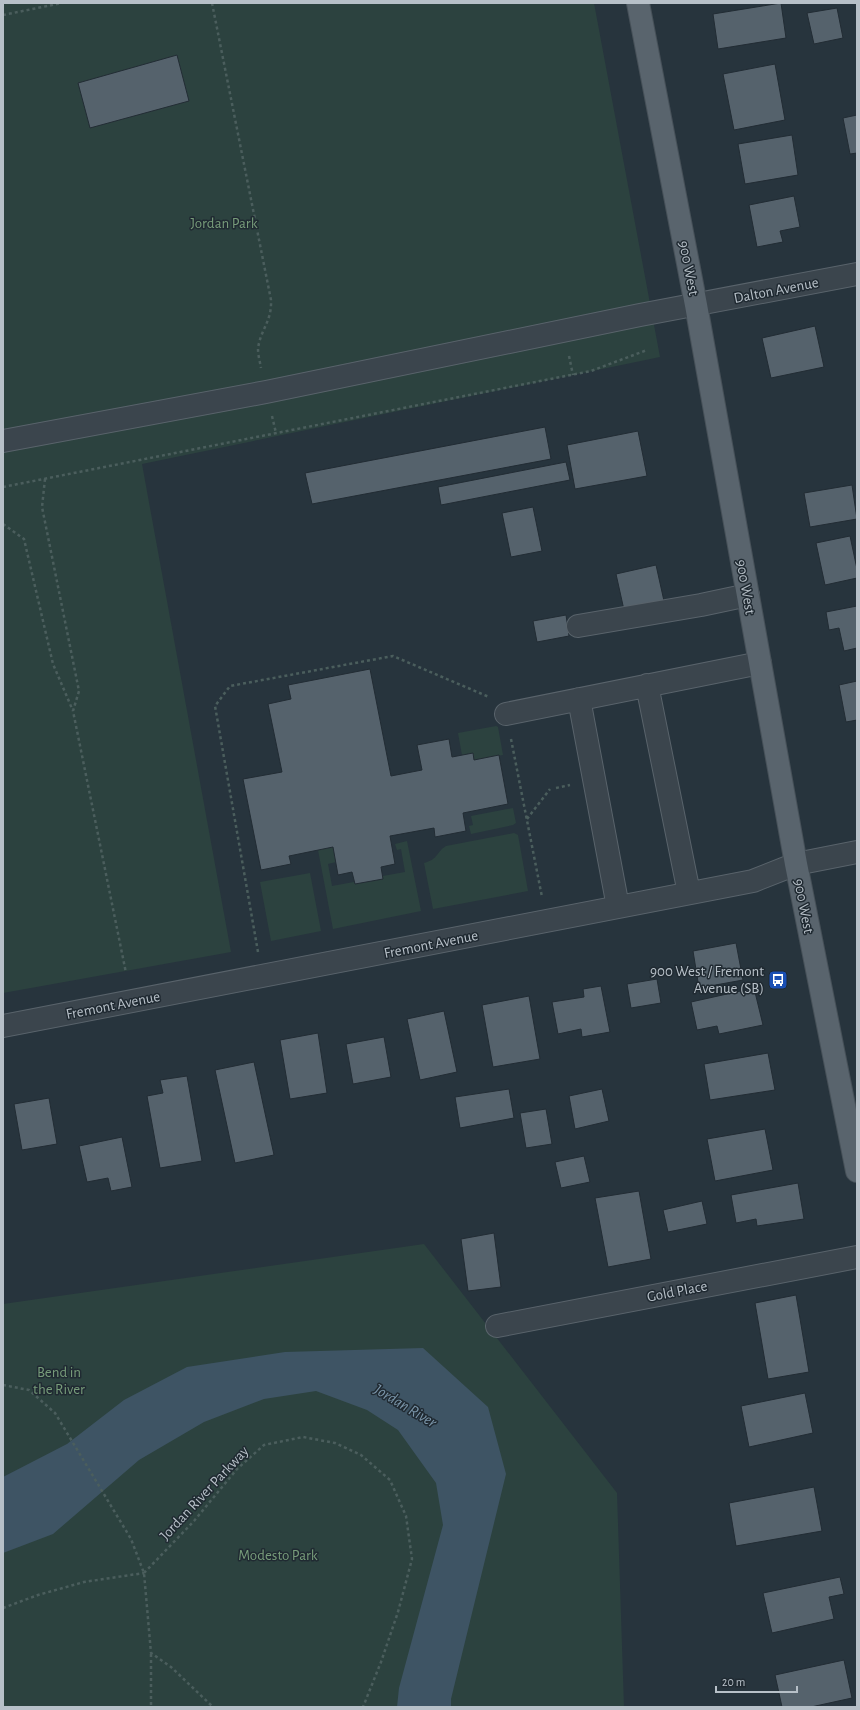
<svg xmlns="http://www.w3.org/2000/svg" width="860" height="1710" font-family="'Alegreya Sans',sans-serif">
<rect width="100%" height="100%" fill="#27343d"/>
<path fill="#2c423f" d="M3 3H594L660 357 142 464 231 952 3 993Z
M496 726 498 727 503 755 474 760 472 753 462 755 458 733Z
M513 808 516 823 513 825 471 834 469 826 473 825 471 816Z
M514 833 518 835 528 891 433 909 424 863C439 859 436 852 446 846Z
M407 841 421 911 333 929 318 850 333 847 336 862 328 864 332 886 354 882 355 884 383 879V876L405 872 401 849 397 850 395 844Z
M310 873 321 931 271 941 260 882Z
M424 1244 617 1493 624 1707H3V1304Z"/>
<path fill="#3e5464" d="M423 1348 488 1407 506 1474 451 1699V1707H397L399 1688 443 1525 436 1483 398 1430 367 1410 316 1391 264 1399 204 1422 139 1460 53 1534 3 1553V1477L67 1444 124 1400 187 1367 285 1352Z"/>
<path fill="#55626c" stroke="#222c34" d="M781 3 786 38 718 49 713 14Z
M837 8 843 38 814 44 807 13Z
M177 55 189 101 90 128 78 83Z
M775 64 785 120 734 130 723 74Z
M857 115V153L850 154 843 118Z
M792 135 798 175 745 184 738 144Z
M794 196 800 227 780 231 783 242 757 247 749 205Z
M815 326 824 367 771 378 762 338Z
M545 427 551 459 312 504 305 473Z
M638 431 647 476 575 489 567 445Z
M566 462 570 480 441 505 438 487Z
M852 485 857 519 810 527 804 493Z
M533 507 542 551 511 557 502 513Z
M850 536 857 569V578L825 585 816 543Z
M656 565 664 601 624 610 616 574Z
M857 606V648L844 651 839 628 829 630 826 612Z
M566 615 569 636 537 642 533 621Z
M370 669 391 776 422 770 417 745 449 739 452 757 473 753 474 760 499 755 508 804 463 813 466 831 435 837 434 828 390 836 395 864 381 867 383 879 355 884 352 872 338 875 333 847 289 856 291 864 261 870 243 779 282 772 268 704 291 699 288 685Z
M857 681V720L846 722 839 685Z
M736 943 743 980 699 988 693 951Z
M657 979 661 1003 631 1008 627 984Z
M601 986 610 1032 582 1037 581 1029 558 1034 552 1002 584 997 583 989Z
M754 988 763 1025 719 1034 717 1026 697 1030 691 1002Z
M529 996 540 1059 493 1067 482 1005Z
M444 1011 457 1072 420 1080 407 1019Z
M318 1033 327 1093 290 1099 280 1040Z
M384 1037 391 1077 353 1084 346 1044Z
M768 1053 775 1090 710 1100 704 1064Z
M254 1062 274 1155 235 1163 215 1070Z
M187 1076 202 1161 160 1168 147 1096 163 1093 160 1080Z
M509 1089 514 1118 460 1128 455 1097Z
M602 1089 609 1121 575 1129 569 1096Z
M49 1098 57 1144 22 1150 14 1104Z
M546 1109 552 1144 526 1148 520 1113Z
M765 1129 773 1170 715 1181 707 1139Z
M122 1137 132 1187 111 1191 108 1178 87 1182 79 1146Z
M584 1156 590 1182 561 1188 555 1162Z
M798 1183 804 1219 757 1226 756 1219 736 1223 731 1195Z
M639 1191 651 1259 608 1267 595 1198Z
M702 1201 707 1224 668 1232 663 1210Z
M494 1233 501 1287 468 1291 461 1239Z
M796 1295 809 1372 768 1379 755 1303Z
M805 1393 813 1433 749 1447 741 1406Z
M814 1487 822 1531 736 1546 729 1503Z
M840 1577 844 1594 829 1597 834 1619 772 1633 763 1593Z
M844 1660 852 1698 811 1707H782L775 1675Z"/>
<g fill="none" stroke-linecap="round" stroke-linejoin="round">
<defs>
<path id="minor" d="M3 441 266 392 640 315 857 274
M578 626 701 605 748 595
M647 685 689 893
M579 699 618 907
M506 714 760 663
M3 1026 753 881 796 864 857 852
M497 1326 857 1257"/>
<path id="major" d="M638 3 696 305 796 864 857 1171"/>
</defs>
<use href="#minor" stroke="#59636b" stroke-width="24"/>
<use href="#major" stroke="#475159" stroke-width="24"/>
<path stroke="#4b5e5d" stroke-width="2.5" stroke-dasharray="3 3" stroke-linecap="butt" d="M212 3 271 300C272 322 260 330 258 349 258 355 260 362 261 368
M3 15 62 3
M569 356 573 375
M272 416 276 433
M45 479 42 507 79 691 73 711 126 973
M3 487 591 371 647 350
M3 524 24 539 53 664 73 711
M511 739 542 897
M556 788 570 785
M527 819 550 789
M258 952 215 706 230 686 393 656 489 697
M3 1385 29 1390 55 1413 131 1539 144 1573 151 1653 171 1667 213 1707
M144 1573 194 1521 237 1469 264 1445 303 1437 335 1443 361 1455 390 1480 406 1516 412 1559 398 1612 381 1662 363 1707
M3 1608 38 1595 84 1582 144 1573
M151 1654V1707"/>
<use href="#minor" stroke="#3b454d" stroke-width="22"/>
<use href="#major" stroke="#59646d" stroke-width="22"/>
</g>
<defs>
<symbol id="bus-square" viewBox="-11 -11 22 22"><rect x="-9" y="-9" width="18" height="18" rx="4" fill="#1a4fb4" stroke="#202a32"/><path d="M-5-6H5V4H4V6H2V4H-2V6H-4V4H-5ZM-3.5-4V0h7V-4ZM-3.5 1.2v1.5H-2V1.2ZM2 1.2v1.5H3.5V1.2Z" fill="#fff"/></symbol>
</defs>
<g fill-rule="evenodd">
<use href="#bus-square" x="767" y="969" width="22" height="22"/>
</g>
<g text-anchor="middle" stroke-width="3" stroke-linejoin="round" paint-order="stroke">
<g font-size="15" fill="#779c7a" stroke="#202a32">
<text x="224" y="228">Jordan Park</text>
<text x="59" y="1377">Bend in<tspan x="59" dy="17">the River</tspan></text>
<text x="278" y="1560">Modesto Park</text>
</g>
<g font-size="15" fill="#b7c0c8" stroke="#202a32">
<text transform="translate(689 268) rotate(79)" y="5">900 West</text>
<text transform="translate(776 290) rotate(-11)" y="5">Dalton Avenue</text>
<text transform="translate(746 587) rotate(80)" y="5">900 West</text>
<text transform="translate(804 906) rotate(79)" y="5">900 West</text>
<text transform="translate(431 944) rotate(-11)" y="5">Fremont Avenue</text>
<text transform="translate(113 1005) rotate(-11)" y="5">Fremont Avenue</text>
<text transform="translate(677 1291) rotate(-11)" y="5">Gold Place</text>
<text transform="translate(204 1493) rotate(-47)" y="5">Jordan River Parkway</text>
</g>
<g font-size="15" fill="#b7c0c8" stroke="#202a32" text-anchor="end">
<text x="764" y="976">900 West / Fremont<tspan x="764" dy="17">Avenue (SB)</tspan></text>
</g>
<g font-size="16" font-style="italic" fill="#7a95a9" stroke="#202a32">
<text transform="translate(406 1405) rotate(31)" y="6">Jordan River</text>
</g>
</g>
<rect width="860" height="1710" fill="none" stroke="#b7c0c8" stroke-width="8"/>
<path d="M716 1686v6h81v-6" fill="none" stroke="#b7c0c8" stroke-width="2"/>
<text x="722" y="1686" font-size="12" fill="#b7c0c8" stroke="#202a32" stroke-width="3" paint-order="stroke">20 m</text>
</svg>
